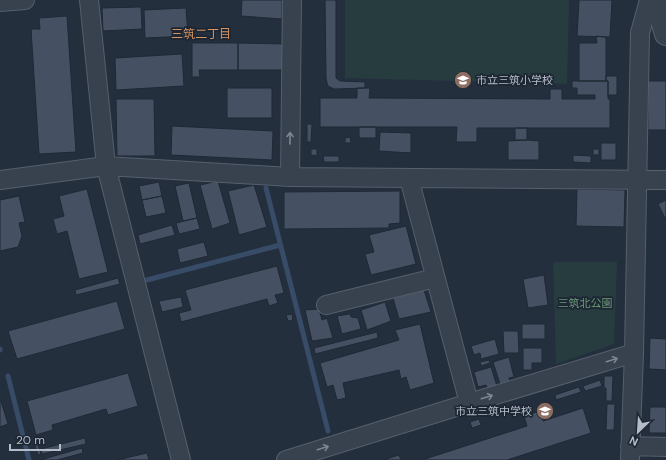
<svg xmlns="http://www.w3.org/2000/svg" width="666" height="460" font-family="'DM Sans','Noto Sans JP',sans-serif">
<rect width="100%" height="100%" fill="#242f3e"/>
<path fill="#263c3f" d="M345 0H569L567 84 345 78Z
M553 262H617L614 344 556 364Z"/>
<g fill="none" stroke-linecap="round" stroke-linejoin="round">
<path stroke="#394c67" stroke-width="5" d="M266 188 328 431
M147 280 280 245
M0 349V350
M8 376 29 460"/>
</g>
<path fill="#455162" stroke="#1f2835" d="M242 0H282V19L241 16Z
M325 0H336V78L340 81 365 82V88L334 89 328 86 327 83 326 78Z
M579 0H612L610 37 577 36Z
M141 7 142 29 103 31 102 8Z
M186 8 188 36 145 38 144 10Z
M67 16 76 152 39 154 31 29H40L39 18Z
M596 36 606 37V81H579V43H597Z
M192 43H238V70H199L200 77H192Z
M238 43 284 44 283 70H238Z
M182 54 184 86 116 90 115 58Z
M606 76H617V95H608V81H606Z
M572 81H608V99H610V128H477V142H456L457 127H320V98H357V88H370L369 98 550 99V89H562V99H595V95H577V88H572Z
M648 81H666V130H648Z
M227 88H272V118H227Z
M116 99H154L155 156H117Z
M307 124H312L311 142H307Z
M172 126 273 131 272 160 171 155Z
M359 127H376V138H359Z
M515 128H527V140H515Z
M380 132 411 133V153L379 151Z
M350 137 351 143H345V138Z
M527 140 539 141V160H508V141Z
M601 143H616V160H601Z
M311 149H317V156L311 155Z
M593 149H599V155H593Z
M573 155 591 156V163L573 162Z
M323 156H339V162H324Z
M218 181 230 223 212 229 200 185Z
M159 182 162 196 142 200 139 186Z
M189 183 197 218 183 221 175 186Z
M254 185 267 227 239 235 228 191Z
M87 189 108 272 79 279 67 231 57 234 53 219 64 216 59 196Z
M577 189 625 190 624 227 576 226Z
M400 191V223L389 224V228L284 229V192Z
M19 196 25 222 19 223 22 236 18 247 0 251V200Z
M162 196 166 213 146 217 142 200Z
M666 200V220L658 204Z
M197 218 200 229 179 234 176 223Z
M172 225 175 235 140 244 138 235Z
M406 226 416 264 371 275 365 254 374 252 369 235Z
M204 242 208 256 180 263 177 249Z
M277 266 284 293 275 295 278 303 269 306 267 299 181 322 179 313 191 310 185 290Z
M544 275 548 305 528 308 523 279Z
M118 278 120 284 76 295 75 290Z
M424 290 431 312 399 319 393 298Z
M181 297 183 307 162 312 159 301Z
M117 301 125 329 17 359 8 331Z
M385 302 391 321 367 330 361 310Z
M319 309 322 320 327 318 333 338 312 341 305 310Z
M292 314 293 320 288 321 286 315Z
M350 314 351 317 358 318 361 329 342 334 337 316Z
M420 324 434 383 410 390 406 377 401 379 399 370 343 383 346 398 337 400 333 385 327 387 320 363 399 340 395 330Z
M522 324H545V339H522Z
M503 331H518L519 353H504Z
M377 332 378 338 315 354 314 348Z
M650 338 666 339V370L649 369Z
M495 339 499 354 481 359 480 353 474 355 471 346Z
M523 348H542V363H532V370H523Z
M509 357 514 377 509 378 510 381 500 384 493 362Z
M489 360 490 363 481 366 480 362Z
M491 367 497 386 488 389 486 385 478 387 474 372Z
M128 373 138 406 108 415 106 409 52 425 53 430 36 435 27 401Z
M604 376H613L612 401H606V388H604Z
M600 380 602 386 585 391 583 386Z
M579 387 581 392 556 400 555 395Z
M0 398 8 424 0 427Z
M607 404H615L614 430H606Z
M650 407H666V433H649Z
M583 408 591 433 507 460H422L527 426 524 416 540 411 543 421Z
M479 419 481 425 472 428 470 422Z
M85 438 86 444 42 454 41 449Z
M34 442H37L41 454 38 455Z
M82 448 83 453 57 460H40Z
M147 453 149 460H117Z
M399 455 401 460H383Z"/>
<g fill="none" stroke-linecap="round" stroke-linejoin="round">
<defs>
<path id="minor" d="M89 0 106 166 181 460
M0 2 25 0
M290 177 292 0
M409 178 469 403
M0 180 106 166 290 177 666 180
M326 305 435 278
M630 446 666 447
M286 460 469 403 634 353
M630 460 634 353 640 33 649 0"/>
<path id="tertiary" d="M656 0 666 34"/>
</defs>
<use href="#minor" stroke="#565f6c" stroke-width="20"/>
<use href="#tertiary" stroke="#565f6c" stroke-width="24"/>
<use href="#minor" stroke="#38414e" stroke-width="18"/>
<use href="#tertiary" stroke="#38414e" stroke-width="22"/>
</g>
<defs><path id="oneway-shaft" d="M-6 0H5M1.5-3L5.5 0L1.5 3" fill="none" stroke-width="1.6" stroke-linecap="round" stroke-linejoin="round"/></defs>
<g stroke="#7c8592">
<use href="#oneway-shaft" transform="translate(290 138) rotate(-89)"/>
<use href="#oneway-shaft" transform="translate(612 360) rotate(-17)"/>
<use href="#oneway-shaft" transform="translate(487 397) rotate(-17)"/>
<use href="#oneway-shaft" transform="translate(323 448) rotate(-17)"/>
</g>
<defs>
<symbol id="school-disc" viewBox="-11 -11 22 22"><circle r="9.5" fill="#8d6e63" stroke="#1d2633"/><path d="M0-5L7-2L0 1L-7-2ZM-4 1L0 2.5L4 1V4Q0 6-4 4Z" fill="#fff"/></symbol>
</defs>
<g fill-rule="evenodd">
<use href="#school-disc" x="453" y="70" width="20" height="20"/>
<use href="#school-disc" x="535" y="401" width="20" height="20"/>
</g>
<g text-anchor="middle" stroke-width="3.5" stroke-linejoin="round" paint-order="stroke">
<g font-size="11" fill="#b4bcc9" stroke="#1d2633" text-anchor="start">
<text x="476" y="84">市立三筑小学校</text>
<text x="532" y="415" text-anchor="end">市立三筑中学校</text>
</g>
<g font-size="11" fill="#6b9a76" stroke="#1d2633">
<text x="585" y="307">三筑北公園</text>
</g>
<g font-size="12" fill="#d59563" stroke="#1d2633">
<text x="201" y="38">三筑二丁目</text>
</g>
</g>
<g transform="translate(638 432) rotate(205)" stroke="#1d2633" stroke-width="3" paint-order="stroke">
<path d="M0-3L7 15L0 10L-7 15Z" fill="#b4bcc9"/>
<text y="-6" font-size="11" font-weight="bold" text-anchor="middle" fill="#b4bcc9">N</text>
</g>
<path d="M10 444v6h50v-6" fill="none" stroke="#b4bcc9" stroke-width="2"/>
<text x="16" y="444" font-size="12" fill="#b4bcc9" stroke="#1d2633" stroke-width="3" paint-order="stroke">20 m</text>
</svg>
